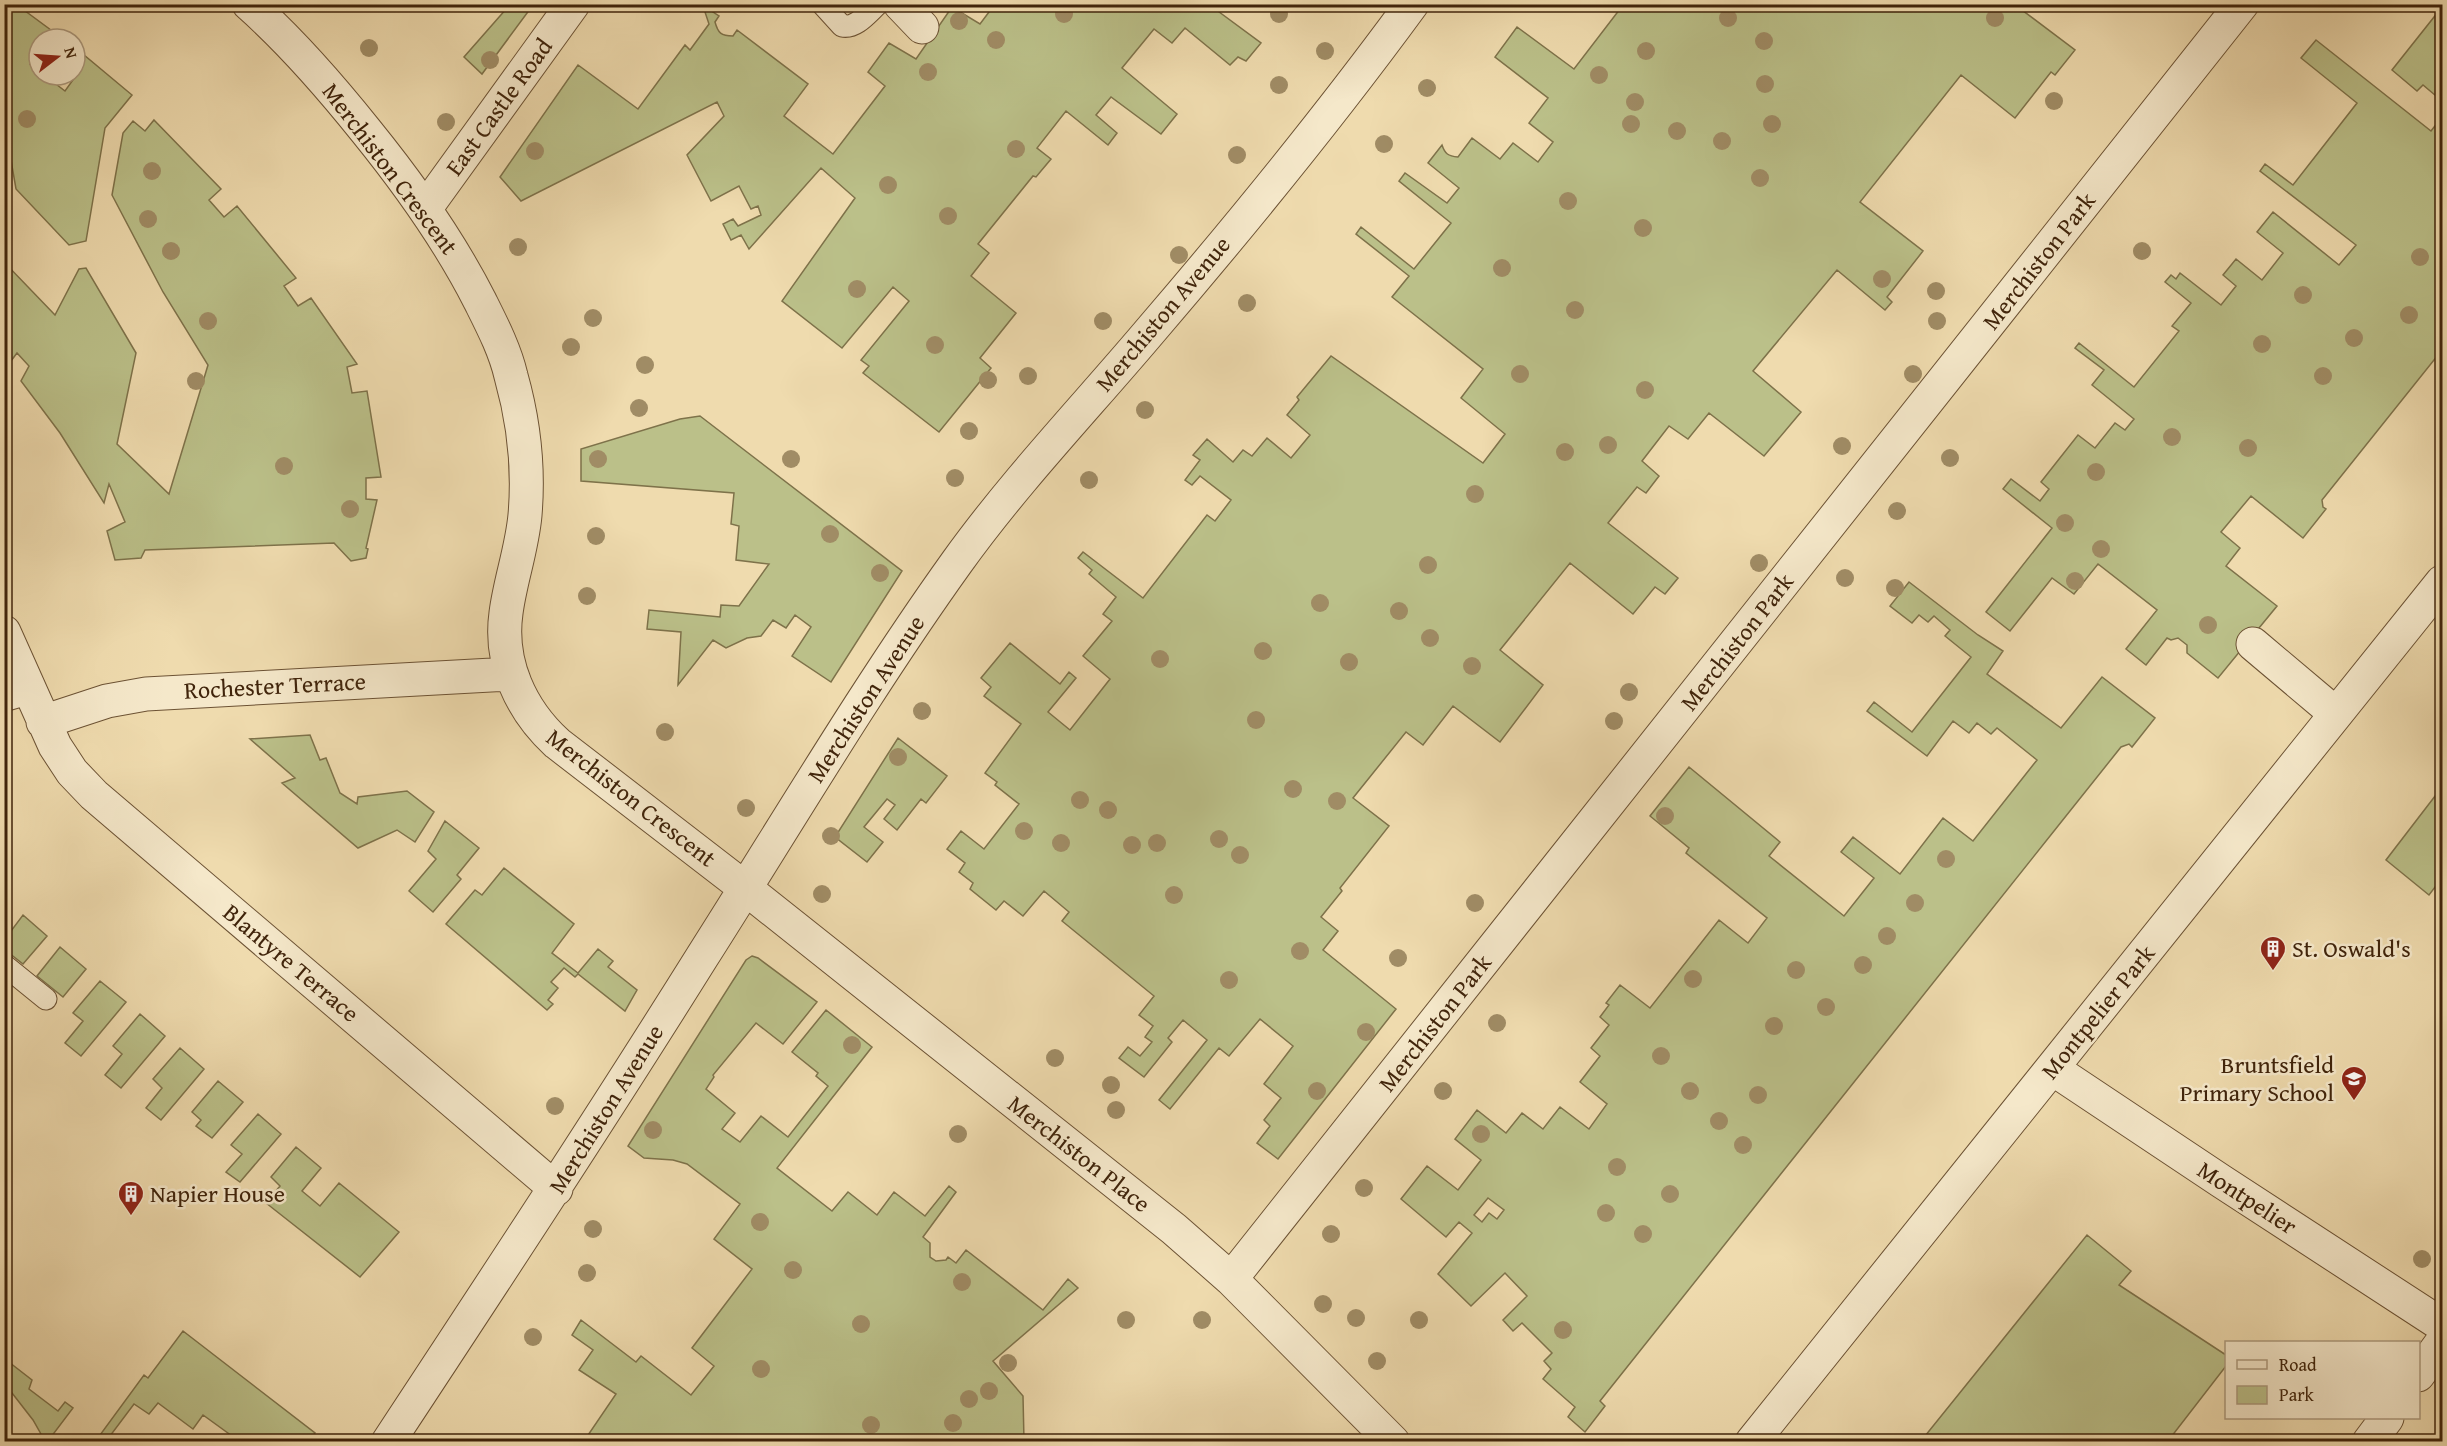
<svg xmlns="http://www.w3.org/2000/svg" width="2447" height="1446" font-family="'Gentium Book Plus',serif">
<rect width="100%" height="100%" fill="#efdbae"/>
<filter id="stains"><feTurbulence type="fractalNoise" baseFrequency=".00333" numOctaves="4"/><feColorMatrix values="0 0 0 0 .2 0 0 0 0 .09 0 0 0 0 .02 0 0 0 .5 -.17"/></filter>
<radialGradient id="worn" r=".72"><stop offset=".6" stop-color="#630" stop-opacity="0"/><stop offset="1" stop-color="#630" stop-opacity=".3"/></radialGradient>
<path fill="#bbc089" stroke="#7e724a" stroke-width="1.5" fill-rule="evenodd" d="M7 5H17L59 36 51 39H39V52L30 64 39 71V75H44L65 91 83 66 84 55 132 95 105 128 86 241 69 245 16 189 5 126 4 8Z
M504 5H533L482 74 464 57 507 8Z
M704 5H714L710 10 719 16 715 22C718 33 721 36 733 36L737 30 808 84 784 116 833 154 885 86 868 72 889 43 916 59 952 7 980 24 992 8 989 5H1212L1211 6 1261 43 1246 61 1238 57 1230 65 1185 28 1172 43 1154 29 1122 68 1177 114 1161 134 1111 97 1096 115 1117 133 1108 145 1066 111 1037 148 1051 159 1036 177 1033 176 978 244 989 253 971 276 1016 313 980 358 991 368 939 432 863 373 869 366 861 360 909 301 893 287 842 348 782 301 855 198 821 168 749 249 741 235 731 240 723 224 733 219 738 226 761 215 758 206 751 209 739 186 711 201 687 155 724 116 717 102 521 201 500 177 578 65 638 109 685 45 690 50 709 24 703 6Z
M2026 5 2022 10 2075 50 2055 75 2051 72 2015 118 1961 75 1860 202 1923 251 1887 297 1892 302 1885 310 1837 270 1753 371 1801 412 1764 456 1709 413 1688 439 1669 426 1642 461 1659 476 1646 493 1637 487 1608 523 1678 578 1665 594 1655 587 1633 614 1570 563 1500 650 1543 685 1500 742 1453 706 1423 745 1406 732 1353 798 1389 826 1340 888 1342 891 1321 917 1338 931 1323 950 1396 1009 1278 1159 1257 1143 1270 1126 1264 1120 1281 1098 1264 1084 1293 1046 1260 1019 1229 1056 1219 1048 1170 1109 1159 1100 1207 1040 1183 1020 1168 1038 1172 1042 1144 1077 1119 1058 1128 1047 1140 1056 1152 1042 1145 1037 1153 1026 1139 1015 1154 996 1062 921 1069 912 1044 891 1023 916 1004 901 996 910 970 889 973 883 959 872 965 863 947 849 961 831 984 849 1019 804 995 785 997 782 985 773 1021 724 984 696 991 687 981 678 1010 643 1060 684 1069 672 1076 678 1048 712 1070 730 1110 679 1083 656 1112 621 1103 614 1116 597 1089 574 1092 570 1078 558 1083 552 1143 598 1207 515 1215 521 1231 500 1200 476 1192 485 1185 480 1200 460 1193 455 1207 439 1233 462 1243 450 1252 456 1267 438 1291 458 1310 435 1287 415 1299 400 1297 397 1331 356 1483 463 1505 434 1461 398 1483 369 1392 297 1409 276 1356 234 1361 227 1414 269 1451 223 1399 181 1405 173 1447 203 1459 188 1428 163 1442 145C1445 154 1448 156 1458 157L1472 138 1500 159 1513 143 1538 162 1553 142 1529 123 1548 98 1495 57 1517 27 1574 69 1623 5Z
M2442 7V101L2423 85 2417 91 2392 70Z
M2316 40 2431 131 2442 117V350L2322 500 2323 507 2326 509 2303 538 2251 496 2221 532 2240 548 2226 566 2277 606 2218 678 2187 653V645L2178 638 2171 640 2167 638 2146 665 2126 649 2157 610 2098 564 2074 594 2052 578 2010 631 1986 612 2052 528 2003 489 2011 479 2040 501 2049 489 2041 482 2078 435 2095 448 2115 423 2125 430 2134 419 2092 385 2104 370 2075 348 2079 343 2134 387 2179 331 2172 326 2191 303 2165 282 2171 275 2176 279 2180 273 2221 305 2236 286 2223 275 2236 259 2262 280 2283 253 2257 232 2273 212 2339 265 2356 245 2260 171 2265 164 2293 185 2357 103 2301 58Z
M154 120 221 189 209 200 224 217 237 206 296 278 284 286 298 306 311 298 357 364 347 367 352 393 367 391 381 477 366 478V499L377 500 366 548 368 549 366 558 351 561 334 543 145 550 141 558 115 560 107 531 125 522 109 484 104 503 60 433 21 381 29 366 17 353 5 369V263L55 315 79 269 86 268 136 353 117 444 169 494 208 365 163 292 112 195 123 133 133 121 145 131Z
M700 416 902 571 831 682 792 656 811 627 795 615 786 628 773 620 761 636 747 638 726 648 713 640 678 685 681 632 647 629 649 610 720 617 721 605 739 606 769 564 736 560 739 526 731 524 734 493 581 481V449L680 419Z
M1909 582 1978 635 2003 651 1987 674 2061 728 2102 677 2155 718 2132 747 2129 744 2121 747 2058 826 1600 1401 1605 1406 1585 1432 1568 1417 1575 1407 1543 1379 1551 1369 1544 1361 1552 1353 1522 1323 1513 1331 1503 1320 1527 1296 1505 1273 1471 1306 1438 1274 1472 1233 1459 1222 1446 1237 1401 1199 1427 1166 1458 1190 1481 1160 1455 1139 1477 1110 1506 1133 1522 1113 1543 1129 1560 1107 1589 1129 1607 1104 1580 1082 1600 1056 1591 1048 1609 1025 1600 1017 1609 1005 1606 1003 1620 985 1650 1008 1719 920 1748 943 1767 918 1686 853 1689 848 1650 816 1689 767 1780 842 1769 856 1844 916 1874 878 1841 852 1853 837 1900 874 1943 818 1973 841 2037 760 1997 728 1991 734 1977 723 1969 733 1953 721 1927 756 1867 711 1874 702 1912 732 1971 657 1945 636 1950 630 1934 616 1928 622 1919 615 1912 623 1890 606ZM1488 1198 1504 1210 1497 1219 1489 1213 1482 1222 1474 1215Z
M310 735 320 760 326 758 340 793 357 804 358 797 407 791 434 812 415 842 397 830 358 848 282 783 295 778 250 739Z
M898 738 947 776 926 803 921 799 897 830 884 819 895 805 887 799 864 827 883 842 867 862 835 837Z
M2442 787V878L2429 895 2386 860Z
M445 821 479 848 457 875 461 879 433 912 409 891 436 859 428 851Z
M504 868 574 924 552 953 578 973 598 949 613 961 608 967 637 990 625 1011 578 974 575 977 564 968 551 982 558 988 548 1000 553 1004 547 1010 446 924 475 890 482 895Z
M23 915 47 936 23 964 4 949 5 939Z
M60 947 86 969 63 997 37 976Z
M752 956 758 958 817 1002 783 1044 756 1023 713 1075 714 1077 706 1089 735 1113 722 1129 740 1142 761 1116 788 1137 828 1086 816 1076 818 1073 792 1052 826 1010 872 1047 777 1168 832 1211 848 1192 877 1215 894 1192 925 1216 949 1186 956 1192 923 1237 930 1243V1257L936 1261 946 1260 948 1257 956 1263 966 1250 1043 1310 1068 1279 1078 1288 993 1361 1023 1396 1024 1441H584L616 1394 579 1370 593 1350 572 1335 581 1320 636 1362 641 1356 691 1395 714 1366 692 1348 752 1269 714 1239 740 1204 687 1164 673 1160 644 1158 628 1146 746 960Z
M100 981 126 1002 81 1056 65 1043 83 1021 73 1013Z
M140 1014 165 1036 121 1088 105 1075 122 1054 113 1046Z
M180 1048 204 1069 161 1120 146 1108 162 1088 153 1079Z
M218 1081 243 1102 212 1138 196 1126 201 1120 192 1112Z
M258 1114 281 1134 240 1182 226 1172 242 1154 231 1145Z
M296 1147 321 1168 302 1191 320 1206 339 1183 399 1232 360 1277 266 1203 280 1186 271 1177Z
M2087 1235 2131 1271 2119 1285 2226 1355V1366L2168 1441H1921Z
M183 1331 315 1433 309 1441H239L203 1415 193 1429 158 1403 149 1414 134 1404 107 1440 100 1435 144 1375 148 1378Z
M5 1359 32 1380 29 1389 58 1411 65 1402 73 1408 48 1441H45L33 1420 5 1384Z"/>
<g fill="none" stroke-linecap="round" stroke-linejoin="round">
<defs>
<path id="service" d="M822 4 842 26C856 29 868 13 878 4
M4 701 31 693
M4 965 46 999"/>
<path id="minor" d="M249 4C293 43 330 86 366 131 409 184 449 240 480 301 492 325 505 350 511 376 524 422 529 468 525 515 522 549 510 581 506 613 499 663 521 710 557 743L745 888 1174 1229 1231 1279 1393 1442
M900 4 922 27
M425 209 573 4
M4 632 55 746 72 772 94 795 556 1189
M2253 644 2336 714
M43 722 107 701 146 694 511 674
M2053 1069 2221 1181 2442 1325
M1231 1279 2242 4
M2418 1375 2442 1342
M388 1442C494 1281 600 1120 702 957 786 825 866 689 957 562 1016 480 1086 407 1151 330 1241 225 1330 116 1412 4
M1752 1442 2442 582
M2369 1442 2387 1418"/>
</defs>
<use href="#service" stroke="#6c5234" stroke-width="23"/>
<use href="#minor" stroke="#6c5234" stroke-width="35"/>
<use href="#service" stroke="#f5e8ca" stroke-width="21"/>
<use href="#minor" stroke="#f5e8ca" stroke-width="33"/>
</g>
<g fill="#a08c65">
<circle cx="1064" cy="14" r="9"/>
<circle cx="1279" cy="14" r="9"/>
<circle cx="1728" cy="18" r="9"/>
<circle cx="1995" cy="18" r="9"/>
<circle cx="959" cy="21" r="9"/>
<circle cx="996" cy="40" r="9"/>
<circle cx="1764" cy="41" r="9"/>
<circle cx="369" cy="48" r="9"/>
<circle cx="1325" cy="51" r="9"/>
<circle cx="1646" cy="51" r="9"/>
<circle cx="490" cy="60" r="9"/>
<circle cx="928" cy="72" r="9"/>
<circle cx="1599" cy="75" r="9"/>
<circle cx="1765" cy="84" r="9"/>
<circle cx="1279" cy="85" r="9"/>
<circle cx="1427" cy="88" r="9"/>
<circle cx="2054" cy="101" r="9"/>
<circle cx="1635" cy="102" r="9"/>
<circle cx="27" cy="119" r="9"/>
<circle cx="446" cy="122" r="9"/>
<circle cx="1631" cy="124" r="9"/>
<circle cx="1772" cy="124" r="9"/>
<circle cx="1677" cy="131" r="9"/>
<circle cx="1722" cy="141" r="9"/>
<circle cx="1384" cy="144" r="9"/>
<circle cx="1016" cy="149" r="9"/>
<circle cx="535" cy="151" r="9"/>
<circle cx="1237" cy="155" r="9"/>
<circle cx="152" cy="171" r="9"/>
<circle cx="1760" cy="178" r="9"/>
<circle cx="888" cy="185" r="9"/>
<circle cx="1568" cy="201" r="9"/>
<circle cx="948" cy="216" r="9"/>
<circle cx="148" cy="219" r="9"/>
<circle cx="1643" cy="228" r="9"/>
<circle cx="518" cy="247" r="9"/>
<circle cx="171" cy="251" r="9"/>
<circle cx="2142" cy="251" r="9"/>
<circle cx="1179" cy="255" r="9"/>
<circle cx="2420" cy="257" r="9"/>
<circle cx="1502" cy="268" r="9"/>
<circle cx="1882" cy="279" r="9"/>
<circle cx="857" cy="289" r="9"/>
<circle cx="1936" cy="291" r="9"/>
<circle cx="2303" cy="295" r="9"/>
<circle cx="1247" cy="303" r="9"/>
<circle cx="1575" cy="310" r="9"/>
<circle cx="2409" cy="315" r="9"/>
<circle cx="593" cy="318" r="9"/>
<circle cx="208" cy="321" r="9"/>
<circle cx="1103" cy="321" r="9"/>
<circle cx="1937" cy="321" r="9"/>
<circle cx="2354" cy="338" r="9"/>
<circle cx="2262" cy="344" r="9"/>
<circle cx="935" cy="345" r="9"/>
<circle cx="571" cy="347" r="9"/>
<circle cx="645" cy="365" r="9"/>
<circle cx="1520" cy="374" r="9"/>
<circle cx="1913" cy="374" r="9"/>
<circle cx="1028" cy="376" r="9"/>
<circle cx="2323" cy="376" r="9"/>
<circle cx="988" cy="380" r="9"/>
<circle cx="196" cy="381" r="9"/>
<circle cx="1645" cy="390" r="9"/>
<circle cx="639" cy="408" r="9"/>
<circle cx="1145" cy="410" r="9"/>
<circle cx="969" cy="431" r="9"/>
<circle cx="2172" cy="437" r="9"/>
<circle cx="1608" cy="445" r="9"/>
<circle cx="1842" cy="446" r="9"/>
<circle cx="2248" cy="448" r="9"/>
<circle cx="1565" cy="452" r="9"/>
<circle cx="1950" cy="458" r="9"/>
<circle cx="598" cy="459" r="9"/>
<circle cx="791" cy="459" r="9"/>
<circle cx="284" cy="466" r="9"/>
<circle cx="2096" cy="472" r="9"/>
<circle cx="955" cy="478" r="9"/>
<circle cx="1089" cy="480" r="9"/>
<circle cx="1475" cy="494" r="9"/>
<circle cx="350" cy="509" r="9"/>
<circle cx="1897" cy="511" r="9"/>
<circle cx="2065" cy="523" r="9"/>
<circle cx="830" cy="534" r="9"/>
<circle cx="596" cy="536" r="9"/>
<circle cx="2101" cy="549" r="9"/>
<circle cx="1759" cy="563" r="9"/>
<circle cx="1428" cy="565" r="9"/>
<circle cx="880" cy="573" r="9"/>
<circle cx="1845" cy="578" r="9"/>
<circle cx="2075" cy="581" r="9"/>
<circle cx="1895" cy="588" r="9"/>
<circle cx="587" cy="596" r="9"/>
<circle cx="1320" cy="603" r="9"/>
<circle cx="1399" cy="611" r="9"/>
<circle cx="2208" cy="625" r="9"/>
<circle cx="1430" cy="638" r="9"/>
<circle cx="1263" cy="651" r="9"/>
<circle cx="1160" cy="659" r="9"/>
<circle cx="1349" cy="662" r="9"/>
<circle cx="1472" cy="666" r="9"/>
<circle cx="1629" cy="692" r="9"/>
<circle cx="922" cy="711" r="9"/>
<circle cx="1256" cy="720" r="9"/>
<circle cx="1614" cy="721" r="9"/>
<circle cx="665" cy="732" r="9"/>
<circle cx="898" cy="757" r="9"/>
<circle cx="1293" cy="789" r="9"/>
<circle cx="1080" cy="800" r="9"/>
<circle cx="1337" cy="801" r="9"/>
<circle cx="746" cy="808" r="9"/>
<circle cx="1108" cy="810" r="9"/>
<circle cx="1665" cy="816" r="9"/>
<circle cx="1024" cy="831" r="9"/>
<circle cx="831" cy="836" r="9"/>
<circle cx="1219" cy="839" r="9"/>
<circle cx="1061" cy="843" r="9"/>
<circle cx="1157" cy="843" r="9"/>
<circle cx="1132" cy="845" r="9"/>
<circle cx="1240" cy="855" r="9"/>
<circle cx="1946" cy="859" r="9"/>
<circle cx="822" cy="894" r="9"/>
<circle cx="1174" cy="895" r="9"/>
<circle cx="1475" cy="903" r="9"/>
<circle cx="1915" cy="903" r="9"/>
<circle cx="1887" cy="936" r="9"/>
<circle cx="1300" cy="951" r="9"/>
<circle cx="1398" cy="958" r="9"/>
<circle cx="1863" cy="965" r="9"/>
<circle cx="1796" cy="970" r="9"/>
<circle cx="1693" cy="979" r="9"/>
<circle cx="1229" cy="980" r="9"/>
<circle cx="1826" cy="1007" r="9"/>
<circle cx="1497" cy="1023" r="9"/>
<circle cx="1774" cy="1026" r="9"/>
<circle cx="1366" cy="1032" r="9"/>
<circle cx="852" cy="1045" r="9"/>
<circle cx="1661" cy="1056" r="9"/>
<circle cx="1055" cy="1058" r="9"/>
<circle cx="1111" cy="1085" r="9"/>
<circle cx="1317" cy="1091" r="9"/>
<circle cx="1443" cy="1091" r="9"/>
<circle cx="1690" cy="1091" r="9"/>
<circle cx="1758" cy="1095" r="9"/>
<circle cx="555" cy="1106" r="9"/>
<circle cx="1116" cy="1110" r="9"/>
<circle cx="1719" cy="1121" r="9"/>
<circle cx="653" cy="1130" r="9"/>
<circle cx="958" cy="1134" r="9"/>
<circle cx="1481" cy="1134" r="9"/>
<circle cx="1743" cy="1145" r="9"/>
<circle cx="1617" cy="1167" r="9"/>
<circle cx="1364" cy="1188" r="9"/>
<circle cx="1670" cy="1194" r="9"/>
<circle cx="1606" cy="1213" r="9"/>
<circle cx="760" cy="1222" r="9"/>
<circle cx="593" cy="1229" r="9"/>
<circle cx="1331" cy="1234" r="9"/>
<circle cx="1643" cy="1234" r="9"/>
<circle cx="2422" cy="1259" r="9"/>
<circle cx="793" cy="1270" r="9"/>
<circle cx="587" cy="1273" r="9"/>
<circle cx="962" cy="1282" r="9"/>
<circle cx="1323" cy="1304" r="9"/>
<circle cx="1356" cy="1318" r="9"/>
<circle cx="1126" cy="1320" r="9"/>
<circle cx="1202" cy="1320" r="9"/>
<circle cx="1419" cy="1320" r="9"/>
<circle cx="861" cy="1324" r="9"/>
<circle cx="1563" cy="1330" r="9"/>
<circle cx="533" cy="1337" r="9"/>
<circle cx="1377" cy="1361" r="9"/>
<circle cx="1008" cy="1363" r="9"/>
<circle cx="761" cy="1369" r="9"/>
<circle cx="989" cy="1391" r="9"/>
<circle cx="969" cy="1399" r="9"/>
<circle cx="953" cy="1423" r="9"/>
<circle cx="871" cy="1425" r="9"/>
</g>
<defs>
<symbol id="building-pin" viewBox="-11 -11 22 30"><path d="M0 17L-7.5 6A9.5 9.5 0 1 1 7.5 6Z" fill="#8f2418" stroke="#f5e8ca"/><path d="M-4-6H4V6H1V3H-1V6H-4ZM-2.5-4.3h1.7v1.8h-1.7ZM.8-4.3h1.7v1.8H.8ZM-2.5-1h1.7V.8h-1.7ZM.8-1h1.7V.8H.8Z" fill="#fff"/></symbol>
<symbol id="school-pin" viewBox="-11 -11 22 30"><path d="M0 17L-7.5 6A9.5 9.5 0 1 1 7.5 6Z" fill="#8f2418" stroke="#f5e8ca"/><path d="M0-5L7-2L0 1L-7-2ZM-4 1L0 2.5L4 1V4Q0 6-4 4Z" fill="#fff"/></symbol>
</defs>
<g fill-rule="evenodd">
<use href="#building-pin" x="2258" y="934" width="30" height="40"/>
<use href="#school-pin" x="2339" y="1064" width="30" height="40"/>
<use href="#building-pin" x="116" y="1179" width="30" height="40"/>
</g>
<g text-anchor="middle" stroke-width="5" stroke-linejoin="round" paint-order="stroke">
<g font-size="24" fill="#40240b" stroke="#f5e8ca">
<text transform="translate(499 107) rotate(-54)" y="8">East Castle Road</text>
<text transform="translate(390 169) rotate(53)" y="8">Merchiston Crescent</text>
<text transform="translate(2039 261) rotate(-52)" y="8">Merchiston Park</text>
<text transform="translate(1163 314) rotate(-50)" y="8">Merchiston Avenue</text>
<text transform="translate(1737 642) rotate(-52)" y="8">Merchiston Park</text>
<text transform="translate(275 686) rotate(-3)" y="8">Rochester Terrace</text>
<text transform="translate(866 699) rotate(-57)" y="8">Merchiston Avenue</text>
<text transform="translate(631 798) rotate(38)" y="8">Merchiston Crescent</text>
<text transform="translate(291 963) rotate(40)" y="8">Blantyre Terrace</text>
<text transform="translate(2098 1012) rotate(-51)" y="8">Montpelier Park</text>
<text transform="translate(1435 1023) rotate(-52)" y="8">Merchiston Park</text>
<text transform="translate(606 1109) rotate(-58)" y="8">Merchiston Avenue</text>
<text transform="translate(1079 1154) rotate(38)" y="8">Merchiston Place</text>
<text transform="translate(2247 1198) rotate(33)" y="8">Montpelier</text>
</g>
<g font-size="24" fill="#40240b" stroke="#f5e8ca" text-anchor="start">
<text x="2292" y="957">St. Oswald's</text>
<text x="2334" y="1073" text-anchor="end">Bruntsfield<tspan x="2334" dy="28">Primary School</tspan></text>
<text x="150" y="1202">Napier House</text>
</g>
</g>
<rect width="2447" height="1446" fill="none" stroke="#efdbae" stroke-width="24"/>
<rect x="6" y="6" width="2435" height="1434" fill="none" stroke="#40240b" stroke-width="3"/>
<rect x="12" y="12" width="2423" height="1422" fill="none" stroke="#40240b" stroke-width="1.5"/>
<rect x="2225" y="1341" width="195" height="78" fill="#f5e8ca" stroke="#ad9a7e" stroke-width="1.5"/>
<rect x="2237" y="1360" width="30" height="9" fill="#f5e8ca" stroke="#ad9a7e" stroke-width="1.5"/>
<text x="2279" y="1371" font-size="18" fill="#40240b">Road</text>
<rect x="2237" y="1386" width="30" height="18" fill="#bbc089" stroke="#ad9a7e" stroke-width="1.5"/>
<text x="2279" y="1401" font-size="18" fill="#40240b">Park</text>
<g transform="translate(57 57) rotate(73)"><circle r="28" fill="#f5e8ca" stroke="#ad9a7e" stroke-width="1.5"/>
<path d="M0-4.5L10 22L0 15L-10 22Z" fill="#8f2418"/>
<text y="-9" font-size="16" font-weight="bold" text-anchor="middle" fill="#40240b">N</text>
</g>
<rect width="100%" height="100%" filter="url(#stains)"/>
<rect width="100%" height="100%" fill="url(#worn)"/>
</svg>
